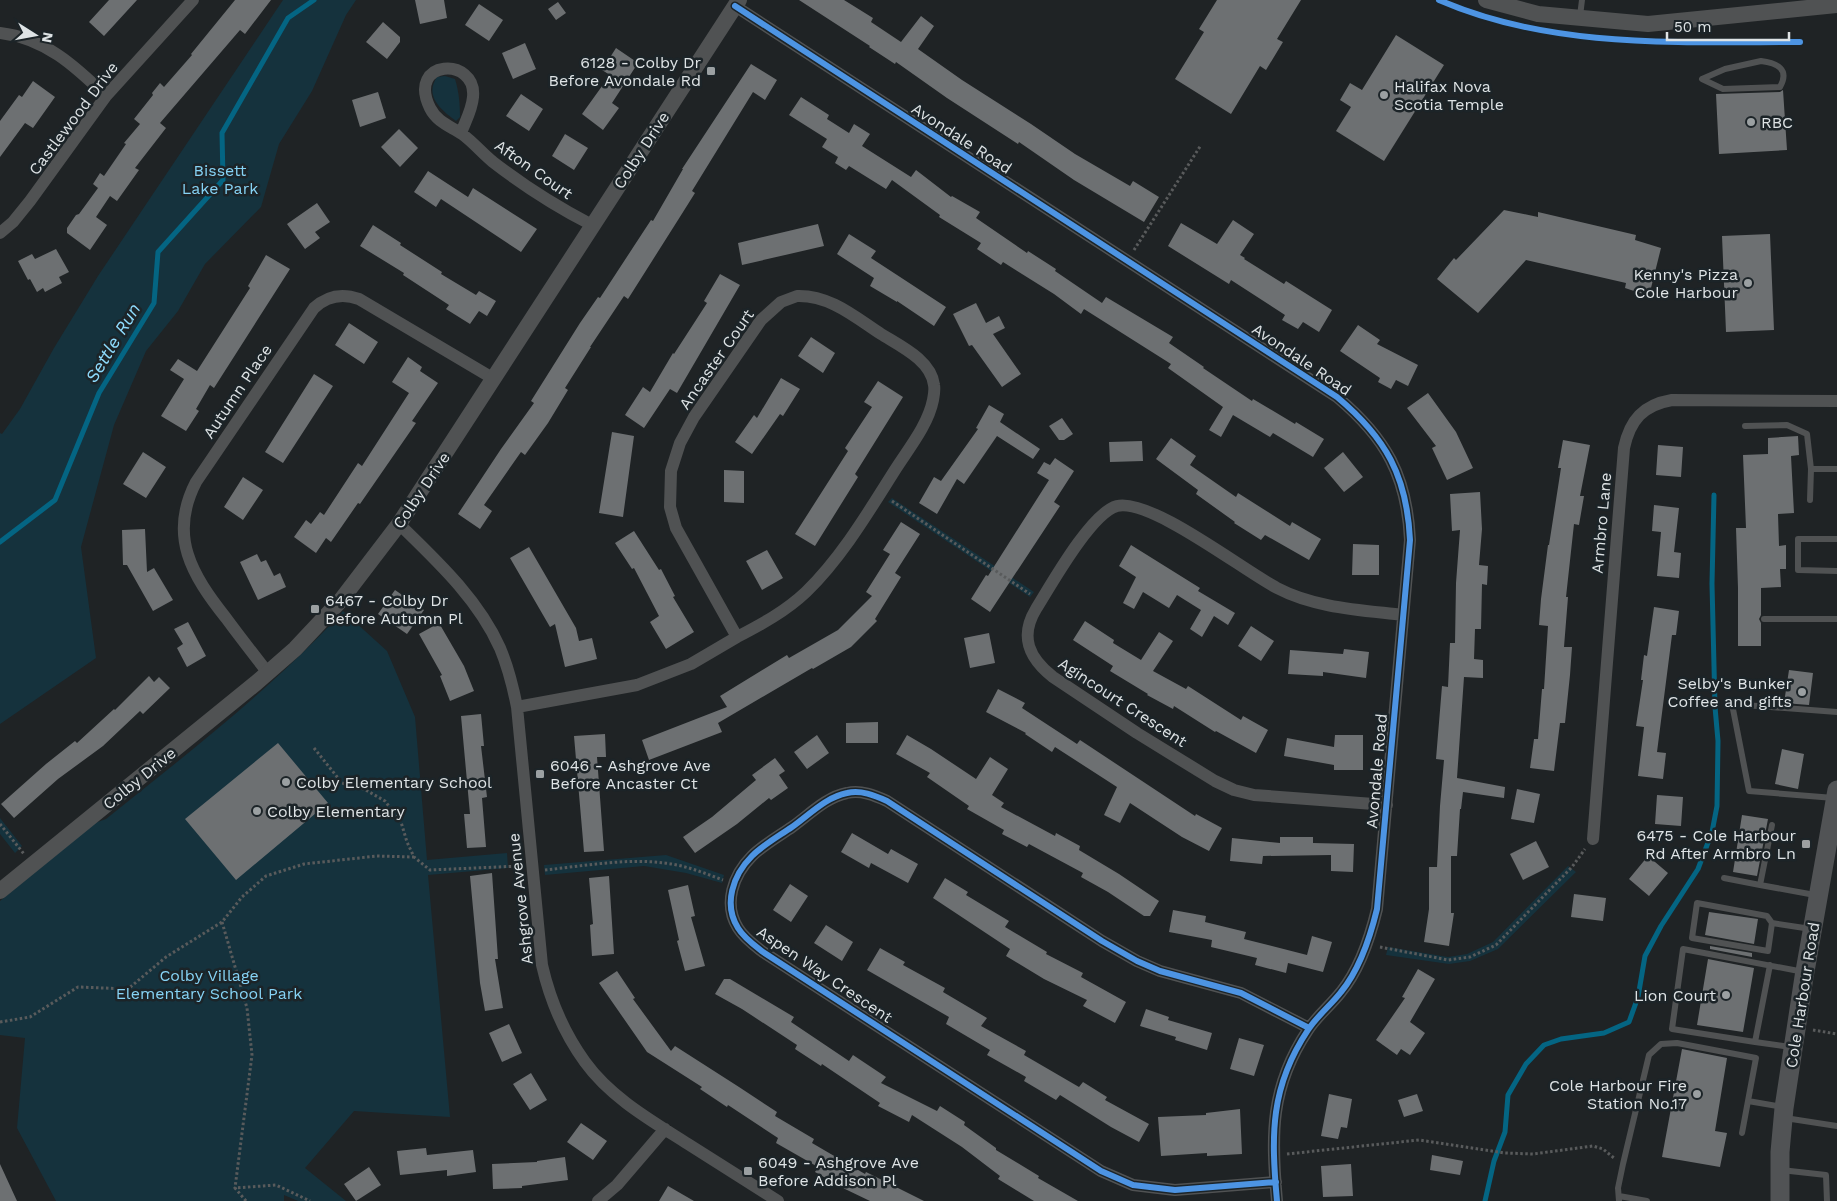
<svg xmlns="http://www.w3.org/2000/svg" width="1837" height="1201" font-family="'Work Sans',sans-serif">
<rect width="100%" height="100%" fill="#1f2325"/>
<path fill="#15323d" d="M283 0H356L346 15 312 91 279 144 261 207 205 264 178 311 146 351 114 425 81 547 96 658 0 724V433L2 434 20 409 54 348 98 276Z
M445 76 455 79C459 92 460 104 460 117L456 121C441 110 424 96 437 77Z
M892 498 1034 592 1030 597 888 502Z
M343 611 387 651 415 717 427 860 507 853 508 868 428 875 450 1117 354 1111 305 1168 346 1201H298L284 1195V1201H56L17 1128 25 1038 0 1035V901L95 823 106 819C188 753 272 689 343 611Z
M0 818 22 846 15 853 0 834Z
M666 855 724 875 722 883 686 873 644 866 545 875 544 865Z
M1568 866 1576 872 1498 949 1470 961 1449 964 1386 955 1388 947 1448 957 1467 954 1493 942Z"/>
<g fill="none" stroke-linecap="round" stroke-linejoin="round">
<path stroke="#046583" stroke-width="5" d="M0 542 55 500 99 393 154 303 158 252 223 180 222 133 288 18 314 0
M1485 1201 1494 1161 1505 1132 1508 1095 1526 1064 1544 1045 1561 1039 1604 1033 1629 1022 1638 997 1645 956 1661 926 1698 869 1712 832 1717 806 1718 741 1715 707 1712 584 1714 495"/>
</g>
<path fill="#6d7072" d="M109 0H137L104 36 89 22Z
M235 0H271L245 34 240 30 160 123 166 128 135 168 139 170 117 201 110 196 96 217 107 225 90 250 67 233V228L76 215 79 214 98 188 93 184 100 173 104 176 126 144 124 143 140 124 134 119 153 95 152 93 160 83 164 87 192 55 191 54Z
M415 0H444L447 18 420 24Z
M799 0H844L873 18 871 22 901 42 921 16 934 26 918 49 962 80 1031 124 1075 154 1130 186 1133 181 1159 197 1144 222 1074 180 1019 142 1018 144 947 98 896 62 895 64 869 47 870 46Z
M1217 0H1301L1277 39 1283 42 1266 70 1260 66 1231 114 1175 79 1204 32 1199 29Z
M558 2 566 13 556 20 548 9Z
M479 4 503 20 489 41 465 25Z
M383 22 400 37V42L387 59 366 42Z
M1396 35 1444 65 1384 161 1336 131 1351 107 1340 100 1350 83 1362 90Z
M525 43 536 69 513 79 502 53Z
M616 48 638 63 612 103 619 108 603 130 582 114 610 75 602 70Z
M751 64 777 80 765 100 753 92 692 191 695 193 678 220 628 299 624 296 590 347H591L565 388 568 390 548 423 525 455 521 452 484 505 492 511 480 529 458 514 501 449 534 403 531 401 580 323 598 297 600 298 651 220 653 221 683 169H682Z
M33 81 55 97 33 128 25 123 0 157V121L19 95 22 97Z
M1783 90 1787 150 1719 154 1716 94 1780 92Z
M378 92 386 118 360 127 352 100Z
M521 94 543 109 529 131 506 116Z
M801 97 829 115 827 119 849 133 854 124 870 134 862 146 911 177 916 170 951 197 952 196 980 212 976 218 1027 253 1028 251 1056 269 1055 271 1102 303 1106 297 1173 337 1169 343 1204 367 1203 368 1252 401 1253 399 1295 424 1296 422 1324 439 1313 457 1273 433 1270 437 1233 415 1221 437 1209 430 1223 407 1168 368 1171 364 1084 309 1081 314 1054 294 1003 262 1001 265 977 249 981 243 939 217 940 215 892 180 886 189 849 166 846 170 835 163 838 157 822 147 827 139 789 115Z
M399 129 418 148 400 167 381 147Z
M565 134 588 148 574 170 552 156Z
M428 171 468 197 473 188 537 229 521 252 441 199 436 207 414 192Z
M317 203 330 222 315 232 320 238 305 249 287 224Z
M1504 210 1538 217V212L1636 235 1635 240 1661 248 1649 296 1625 288 1626 283 1526 260 1478 313 1437 279 1454 258 1456 260Z
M1233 220 1254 234 1240 255 1245 258 1244 259 1284 284 1286 281 1332 310 1319 332 1303 322 1298 329 1282 320 1285 315 1231 280 1229 284 1168 246 1181 223 1217 244Z
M818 224 824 246 742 265 738 243Z
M373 225 401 243 400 245 442 272 441 274 476 295 479 291 496 301 487 316 479 311 470 324 446 309 449 305 403 275 404 273 360 246Z
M849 234 876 251 871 258 946 307 934 326 897 301V302L870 286 874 278 837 254Z
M1770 234 1774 330 1726 332 1722 236Z
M56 249 69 272 59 277 62 283 45 292 43 288 37 292 30 279 28 280 18 261 32 254 35 259Z
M266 255 290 269 214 388 210 385 196 409 199 411 186 431 161 416 184 379 170 370 178 359 197 371 250 288 248 286Z
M720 274 740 285 677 393 670 389 644 428 625 415 643 387 650 392 673 353 674 354 707 303 704 301Z
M976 303 986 323 999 316 1005 328 993 334 1021 374 1002 387 972 345 969 346 953 314Z
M349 323 378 342 364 364 335 345Z
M1358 325 1380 340 1377 344 1418 365 1408 386 1396 380 1391 389 1378 382 1380 378 1340 351Z
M811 337 835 353 823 373 798 356Z
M408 357 422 367 420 371 438 383 412 421 416 423 360 504 358 503 331 542 326 538 316 553 294 537 306 520 311 524 320 512 324 515 358 463 362 466 409 393 392 382Z
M314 374 333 386 283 463 265 452Z
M781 378 800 389 783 416 780 414 752 454 735 442 754 415 757 418Z
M878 381 903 397 855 474 858 477 815 546 795 534 848 451 845 448 872 407 864 402Z
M1428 393 1456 432 1473 468 1447 480 1432 448 1436 446 1407 408Z
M989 405 1004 414 1000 422 1040 449 1033 459 997 436 964 484 957 479 937 514 919 503 934 477 941 481 978 429 976 428Z
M1062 418 1073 434 1064 440H1059L1049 426Z
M612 432 634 436 623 517 599 513Z
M1798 436 1799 455 1791 456 1794 513 1778 514 1779 546 1786 545V569H1780L1781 587 1761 588V615L1759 619 1761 623V646H1738V588L1736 528H1746L1743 455 1768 454V438Z
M1171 438 1196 456 1190 465 1236 497 1238 493 1290 526 1292 522 1321 539 1309 560 1265 535 1261 540 1234 523 1235 522 1196 494 1198 490 1156 459Z
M1563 440 1590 445 1580 496H1584L1579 525 1574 524 1566 597H1568L1564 647H1572L1570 675 1565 723H1560L1554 771 1530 768 1534 739H1538L1542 689H1544L1548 626 1539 625 1541 599 1548 545H1549L1561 468H1558Z
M1142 441 1143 461 1110 462 1109 442Z
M1658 445 1683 447 1681 477 1656 475Z
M143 452 166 467 146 498 123 484Z
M1343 452 1363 477 1344 492 1324 468Z
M1055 458 1074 471 1054 502 1060 506 990 612 971 599 986 575 988 576 1049 480 1037 473 1044 462 1050 465Z
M724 470 744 471V503L724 502Z
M243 477 263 490 243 520 224 507Z
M1480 492 1482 529 1479 565 1488 566 1487 585 1482 584 1481 629H1475L1474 659 1483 660V678L1464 677 1457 778 1505 787 1504 798 1463 792 1461 809H1460L1457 856H1451V913H1454L1449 946 1424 942 1429 909V867H1437L1440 806 1444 760 1436 759 1442 686 1448 687 1450 643H1455L1456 583 1460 530 1452 531 1450 494Z
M1654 505 1679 508 1674 552 1681 553 1679 578 1657 576 1661 532 1652 531Z
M901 522 920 534 895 573 901 577 875 619 877 621 851 647 813 669 812 668 718 723 722 732 649 760 642 740 727 707 720 696 787 655 789 658 838 630 872 596 866 592 890 554 883 550Z
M145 529 147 572 154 568 173 600 153 611 127 565H123L122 530Z
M634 531 659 570 661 569 675 596 673 597 694 632 666 649 650 622 659 616 634 568 632 569 615 543Z
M1353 544 1379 545V575H1352Z
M1131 545 1200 588 1198 591 1235 613 1228 625 1214 616 1202 637 1190 629 1201 610 1177 595 1169 608 1143 592 1134 609 1123 603 1136 577 1119 566Z
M529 547 576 628 579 641 592 638 597 659 565 667 555 624 550 627 510 558Z
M767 550 783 578 762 590 746 561Z
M257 554 261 562 266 560 274 576 280 573 286 587 258 600 240 562Z
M395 590 424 610 407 634 378 614Z
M1654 607 1679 611 1676 635H1672L1657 752 1666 753 1663 779 1638 776 1644 727 1636 726 1643 680H1641L1644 655 1647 656Z
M1085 621 1114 640 1113 643 1141 660 1159 632 1173 641 1153 671 1186 689 1188 686 1241 720 1243 716 1268 730 1256 753 1216 731 1215 732 1174 706 1173 709 1147 695 1148 694 1110 671 1113 666 1073 640Z
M188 622 206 656 187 667 177 648 183 644 174 629Z
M439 623 464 666 474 691 450 701 440 676 442 675 419 634Z
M1251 626 1274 641 1261 661 1238 646Z
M989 633 995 663 970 668 964 638Z
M1344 649 1369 652 1366 678 1323 672V676L1288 674 1290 650 1343 654Z
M1789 670 1813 673 1809 705 1784 703Z
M149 676 154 682 159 677 170 688 143 714 140 711 103 746 58 779 14 818 1 804 46 764 75 741 77 743 114 709 115 710Z
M998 689 1025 703 1022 708 1077 744 1080 740 1195 816 1196 814 1222 828 1209 851 1182 837 1130 803 1120 823 1104 815 1117 787 1055 747 1052 752 1025 734 1026 733 986 712Z
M481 714 484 746H481L487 797 482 798 486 847 467 848 464 814H470L461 716Z
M878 722V743H846V723Z
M605 734 606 757H597L604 851 584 852 574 736Z
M817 735 829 753 807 769 794 752Z
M907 735 931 749 976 779 990 757 1008 769 992 795 1004 803 1001 807 1055 836 1056 833 1080 846 1079 850 1119 874 1159 901 1150 916H1144L1108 892 1081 877 1083 873 1029 844 1027 847 1002 834 1004 830 967 809 969 806 927 777 930 773 896 754Z
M1335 735H1363V770H1334V765L1284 756 1287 738 1334 747Z
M278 743 328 803 236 880 185 819Z
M1782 749 1804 754 1798 789 1775 784Z
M775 758 785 771 779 775 788 788 771 800 769 798 737 824 695 853 683 837 712 817 756 780 752 775Z
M1517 789 1540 794 1534 823 1511 819Z
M1657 795 1683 797 1681 826 1655 824Z
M1742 815 1768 819 1757 876 1733 872Z
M852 833 888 854 891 849 918 864 908 883 871 863 869 868 841 852Z
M1280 837H1313V843L1354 844 1353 872 1331 871V855L1263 856 1262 864 1230 861 1232 838 1280 843Z
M1536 841 1549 867 1523 880 1510 854Z
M1648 856 1668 873 1649 896 1629 879Z
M492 873 498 959H495L503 1008 485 1011 480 983 470 876Z
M609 876 614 954 592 956 590 925 593 924 589 878Z
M945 878 968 892 966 895 1009 921 1005 927 1047 952 1046 954 1083 973 1081 977 1126 1002 1115 1023 1083 1006 1087 1000 1044 979 1006 956 1010 949 933 898Z
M790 884 808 896 791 922 773 910Z
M688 885 695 916 691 917 705 966 685 971 677 941 679 940 668 890Z
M1574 894 1606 898 1603 921 1571 917Z
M1173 910 1206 916 1205 922 1246 932 1244 939 1307 955 1312 936 1332 942 1323 972 1288 963 1286 973 1255 965 1257 958 1211 947 1212 940 1169 932Z
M1709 912 1758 919 1754 944 1705 935Z
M826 925 853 942 842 961 814 943Z
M1710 946 1752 953V957L1710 949Z
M880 948 905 962 903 965 945 988 943 992 987 1018 981 1026 1026 1051 1024 1055 1079 1087 1083 1082 1107 1097 1105 1100 1149 1124 1139 1142 1111 1127 1060 1095 1056 1100 1024 1081 1026 1077 987 1055 990 1050 946 1024 949 1017 867 970Z
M1708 959 1754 968 1743 1032 1697 1025Z
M1418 969 1435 979 1410 1022 1425 1033 1410 1055 1401 1049 1397 1055 1376 1040 1405 998 1402 997Z
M617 971 635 998 633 999 671 1051 675 1046 739 1087 777 1112 775 1116 814 1139 812 1143 865 1174 866 1172 924 1201H870L845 1189 815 1172 818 1167 776 1143 778 1138 728 1105 727 1107 700 1089 702 1087 647 1052 599 983Z
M724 979H730L794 1017 791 1022 849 1061 853 1055 886 1077 881 1083 937 1111 940 1106 965 1122 964 1125 996 1148V1150L1039 1176 1038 1178 1078 1201H1034L998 1179 1000 1176 962 1147 912 1115 909 1122 878 1106 880 1103 822 1064 821 1066 795 1049 797 1045 742 1009 715 994Z
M1146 1009 1169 1017 1168 1020 1212 1033 1207 1050 1175 1040 1176 1037 1140 1026Z
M509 1024 522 1053 502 1062 489 1033Z
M1239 1038 1264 1045 1254 1076 1230 1069Z
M1682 1049 1727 1058 1715 1131 1727 1133 1720 1167 1662 1157Z
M531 1073 547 1100 530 1110 513 1084Z
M1329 1094 1352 1099 1347 1128 1341 1127 1338 1139 1321 1136Z
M1417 1094 1423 1111 1404 1117 1398 1100Z
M1240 1109 1242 1154 1207 1156V1153L1161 1156 1158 1117 1206 1115V1113Z
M581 1123 607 1141 593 1160 567 1142Z
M426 1148 427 1155 473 1150 476 1172 447 1176V1170L400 1175 397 1151Z
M1432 1155 1463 1161 1460 1175 1430 1170Z
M565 1157 568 1180 522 1186V1188L493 1189 492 1164 537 1162V1161Z
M0 1164 17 1201H0Z
M1351 1164 1353 1196 1323 1197 1321 1166Z
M369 1167 381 1185 356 1201 344 1184Z
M668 1186 694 1201H659Z"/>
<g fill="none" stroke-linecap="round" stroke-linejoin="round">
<path stroke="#595b5c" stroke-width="3" stroke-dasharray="2.5 2.5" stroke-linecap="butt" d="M1134 250 1201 145
M892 501 1030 594
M314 748 342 783 364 789 385 801 401 822 407 842 414 857 430 870 520 866
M0 824 24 854
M545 870C583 866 627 858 664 863 685 865 704 873 723 880
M222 922 247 1008 252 1055 235 1188
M1380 947 1448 960 1470 957 1496 945 1572 867 1585 849
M0 1022 30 1017 78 987 128 989 166 957 222 922 242 897 266 876 304 864 377 856 414 857
M1813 1030 1837 1034
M1287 1154 1419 1140 1505 1153 1533 1154 1593 1146 1603 1149 1614 1158
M246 1201 235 1188 276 1185 310 1201"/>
<path stroke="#505253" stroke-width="6" d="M1580 16 1582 0
M1761 61C1777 63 1790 69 1780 87L1723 89 1702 79 1725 69Z
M1745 426 1787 425 1807 434 1811 469
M1810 500 1811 469H1837
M1837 539H1798V570L1837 571
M1764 619H1837
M1834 798 1749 791 1732 704 1837 712
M1772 825 1760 885 1815 895
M1724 878 1760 885
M1772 923 1768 951 1692 938 1697 903 1767 916 1772 923 1811 929
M1770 965 1755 1042 1672 1029 1683 949 1804 972
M1755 1042 1791 1047
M1748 1101 1783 1107
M1785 1118 1837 1126
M1781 1170 1826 1175 1827 1201
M1619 1196 1647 1201
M1619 1201 1618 1188 1623 1164 1649 1055 1661 1044 1677 1043 1756 1058 1742 1133"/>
<path stroke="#505253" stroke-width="12" d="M735 6 1337 397C1386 438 1407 476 1410 540L1377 909C1370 938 1360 969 1341 992 1331 1005 1317 1016 1308 1030 1270 1087 1271 1135 1277 1201
M0 33C45 38 75 66 106 96
M461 133C465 122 472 110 473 97 477 56 406 59 430 108 437 122 450 126 462 134 473 142 482 153 493 162 524 186 557 207 592 225
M0 233 13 222 30 201 106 96 193 0
M797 296C830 295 855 317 881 334 900 346 931 360 934 385 935 390 934 395 933 400 928 425 909 448 895 470 869 511 842 557 806 592 786 611 762 624 737 637L676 528 670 507 671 471 680 443 694 417 761 320 781 302Z
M399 524C437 561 478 599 500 648 508 667 513 687 517 707L542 965C550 1000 564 1033 585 1062 611 1098 652 1121 688 1144 718 1163 748 1182 778 1201
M268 673C254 655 240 637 226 618 192 575 168 536 196 482L314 308C327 296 342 293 359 299L494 379
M517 707 637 685 691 664 737 637
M1387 805 1254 795 1234 790 1215 781 1137 733 1053 677C1029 658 1019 637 1036 609 1051 585 1091 513 1117 506 1151 498 1244 571 1277 588 1315 608 1361 610 1403 615
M1593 839 1624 448C1630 420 1643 405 1672 400L1837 401
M1276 1182 1175 1190 1133 1185 1101 1171 763 952C754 945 744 938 738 928 723 904 733 875 752 856 763 845 779 836 792 827 809 815 826 797 847 793 861 790 874 795 887 801L1102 941 1137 961 1160 971 1241 993 1309 1028
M598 1201 617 1185 665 1129"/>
<path stroke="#505253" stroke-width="16" d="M1486 0 1538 14 1648 24 1837 5
M0 891 256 683 295 649 341 600 399 524 739 0"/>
<path stroke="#515355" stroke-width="19" d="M1780 1201V1152L1784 1108 1804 977 1837 790"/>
<defs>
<path id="cycleway" d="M1439 0C1551 49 1680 42 1800 42
M735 6 1337 397C1386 438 1407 476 1410 540L1377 909C1370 938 1360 969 1341 992 1331 1005 1317 1016 1308 1030 1270 1087 1271 1135 1277 1201
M1276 1182 1175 1190 1133 1185 1101 1171 763 952C754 945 744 938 738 928 723 904 733 875 752 856 763 845 779 836 792 827 809 815 826 797 847 793 861 790 874 795 887 801L1102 941 1137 961 1160 971 1241 993 1309 1028"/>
</defs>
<use href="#cycleway" stroke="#1c2428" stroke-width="9"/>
<use href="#cycleway" stroke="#4d94e3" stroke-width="6"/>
</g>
<g fill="#9ba0a2" stroke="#1c2428" stroke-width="2">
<rect x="706" y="66" width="10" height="10" rx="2.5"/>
<circle cx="1384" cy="95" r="5"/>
<circle cx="1751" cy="122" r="5"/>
<circle cx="1748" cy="283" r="5"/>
<rect x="310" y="604" width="10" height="10" rx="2.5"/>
<circle cx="1802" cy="692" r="5"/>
<rect x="535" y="769" width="10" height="10" rx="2.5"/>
<circle cx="286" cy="782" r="5"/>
<circle cx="257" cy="811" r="5"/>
<rect x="1801" y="839" width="10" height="10" rx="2.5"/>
<circle cx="1726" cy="995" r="5"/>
<circle cx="1697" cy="1094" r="5"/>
<rect x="743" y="1166" width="10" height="10" rx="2.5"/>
</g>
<g text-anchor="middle" stroke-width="5" stroke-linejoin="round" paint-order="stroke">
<g font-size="16" fill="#dee3e5" stroke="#1c2428" text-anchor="start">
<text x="701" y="68" text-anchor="end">6128 - Colby Dr<tspan x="701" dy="18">Before Avondale Rd</tspan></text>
<text x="1394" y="92">Halifax Nova<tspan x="1394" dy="18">Scotia Temple</tspan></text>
<text x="1761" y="128">RBC</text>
<text x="1738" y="280" text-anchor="end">Kenny's Pizza<tspan x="1738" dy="18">Cole Harbour</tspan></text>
<text x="325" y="606">6467 - Colby Dr<tspan x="325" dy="18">Before Autumn Pl</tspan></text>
<text x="1792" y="689" text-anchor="end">Selby's Bunker<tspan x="1792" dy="18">Coffee and gifts</tspan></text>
<text x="550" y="771">6046 - Ashgrove Ave<tspan x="550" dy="18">Before Ancaster Ct</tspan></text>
<text x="296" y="788">Colby Elementary School</text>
<text x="267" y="817">Colby Elementary</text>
<text x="1796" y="841" text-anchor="end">6475 - Cole Harbour<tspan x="1796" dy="18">Rd After Armbro Ln</tspan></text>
<text x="1716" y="1001" text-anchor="end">Lion Court</text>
<text x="1687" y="1091" text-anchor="end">Cole Harbour Fire<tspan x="1687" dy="18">Station No.17</tspan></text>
<text x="758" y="1168">6049 - Ashgrove Ave<tspan x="758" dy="18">Before Addison Pl</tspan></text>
</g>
<g font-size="16" fill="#dee3e5" stroke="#1c2428">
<text transform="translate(73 118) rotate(-53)" y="6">Castlewood Drive</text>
<text transform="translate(962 138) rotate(33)" y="6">Avondale Road</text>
<text transform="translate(641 150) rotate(-57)" y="6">Colby Drive</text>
<text transform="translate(534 169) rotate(35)" y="6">Afton Court</text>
<text transform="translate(716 359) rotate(-55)" y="6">Ancaster Court</text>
<text transform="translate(1302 359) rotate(34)" y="6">Avondale Road</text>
<text transform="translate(237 391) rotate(-56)" y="6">Autumn Place</text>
<text transform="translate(421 490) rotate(-56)" y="6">Colby Drive</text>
<text transform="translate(1601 523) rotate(-85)" y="6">Armbro Lane</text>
<text transform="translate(1123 702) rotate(33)" y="6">Agincourt Crescent</text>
<text transform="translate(1376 771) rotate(-85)" y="6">Avondale Road</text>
<text transform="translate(139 778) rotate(-39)" y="6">Colby Drive</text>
<text transform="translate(520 899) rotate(-96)" y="6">Ashgrove Avenue</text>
<text transform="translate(825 974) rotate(34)" y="6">Aspen Way Crescent</text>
<text transform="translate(1802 995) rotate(-81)" y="6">Cole Harbour Road</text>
</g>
<g font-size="16" fill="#86d3f5" stroke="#1c2428">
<text x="220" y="176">Bissett<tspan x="220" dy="18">Lake Park</tspan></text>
<text x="209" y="981">Colby Village<tspan x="209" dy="18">Elementary School Park</tspan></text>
</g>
<g font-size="18" font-style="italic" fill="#8ddafc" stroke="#1c2428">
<text transform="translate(113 343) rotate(-59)" y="6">Settle Run</text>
</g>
</g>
<g transform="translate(35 35) rotate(101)" stroke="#1c2428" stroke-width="4" paint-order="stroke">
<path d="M0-4L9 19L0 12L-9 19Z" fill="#dee3e5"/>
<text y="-8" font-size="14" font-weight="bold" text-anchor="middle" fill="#dee3e5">N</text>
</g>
<path d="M1667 32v8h122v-8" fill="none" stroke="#dee3e5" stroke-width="2.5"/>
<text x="1674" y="32" font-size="15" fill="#dee3e5" stroke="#1c2428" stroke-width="4" paint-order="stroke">50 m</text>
</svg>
